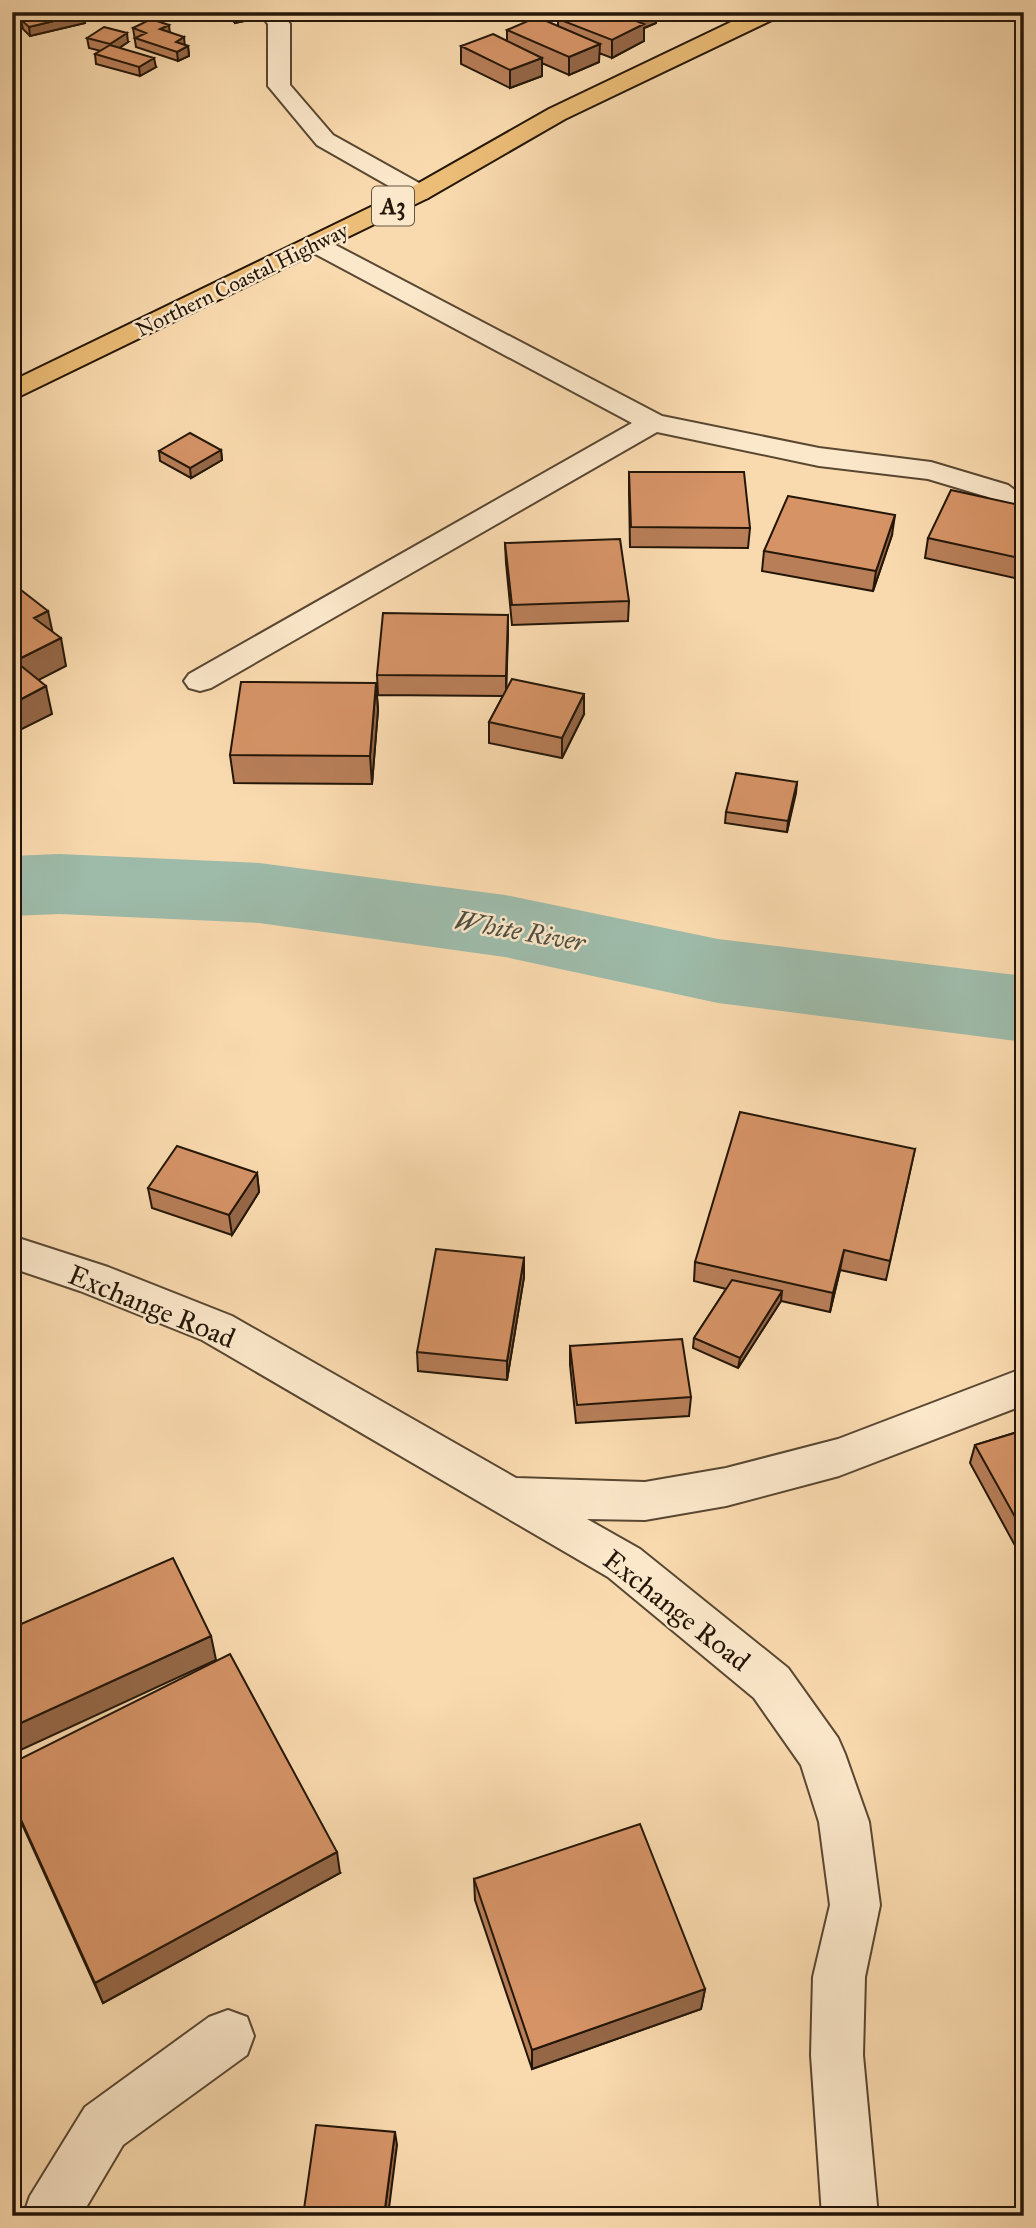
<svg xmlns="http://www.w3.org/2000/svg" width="1036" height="2228" font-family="'IM FELL Great Primer',serif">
<rect width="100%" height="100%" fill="#f9daae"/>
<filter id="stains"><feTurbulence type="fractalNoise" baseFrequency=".00286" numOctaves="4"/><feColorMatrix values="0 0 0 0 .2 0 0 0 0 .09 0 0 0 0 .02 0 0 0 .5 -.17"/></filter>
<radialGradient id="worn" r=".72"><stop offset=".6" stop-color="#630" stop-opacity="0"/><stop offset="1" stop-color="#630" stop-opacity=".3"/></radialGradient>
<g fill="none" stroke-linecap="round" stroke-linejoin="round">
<path fill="#9ebbaa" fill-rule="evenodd" d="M59 854 259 863 505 895 718 939 1024 976V1042L718 1003 505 957 259 923 59 914 12 916V856Z"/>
<defs>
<path id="minor" d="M259 12H281L290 24V85L333 135 428 188 431 193 428 198 419 200 410 198 317 145 268 86V24Z
M315 236 324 239 662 416 819 448 931 462 1008 485 1024 497V520L1014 517 988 497 928 479 819 466 657 432 211 688 200 691 189 688 184 681 189 674 632 423 306 249 302 244 306 239Z
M12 1236 108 1267 232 1316 516 1478 645 1482 726 1468 838 1439 1024 1368V1405L839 1476 726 1506 645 1520 587 1519 640 1549 788 1668 838 1738 845 1754 869 1822 880 1905 865 1977 863 2055 878 2216H822L811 2055 813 1977 830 1905 819 1822 801 1765 754 1698 608 1577 202 1340 80 1291 12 1268Z
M228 2010 247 2017 254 2036 247 2055 123 2145 81 2216H23L30 2196 85 2107 209 2017Z"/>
<path id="major" d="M752 12H781L778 17 565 119 428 198 12 400V381L410 188 549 109Z"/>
</defs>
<use href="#minor" stroke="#594732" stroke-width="4"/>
<use href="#major" stroke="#241608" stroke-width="4"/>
<use href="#minor" fill="#fbe7ca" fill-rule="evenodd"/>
<use href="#major" fill="#ecbd77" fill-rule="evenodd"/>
</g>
<path fill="#b77e58" stroke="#241608" stroke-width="2" d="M224 12H253L254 19 235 23Z
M664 12H696L681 19Z
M83 14 85 23 30 36 23 29 21 20Z
M594 14 621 15 656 14V23L644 28V41L612 58 599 53V62L569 75 542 63V76L510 88 461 64V46L507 41V30L558 26V19Z
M133 28 170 32 185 45 188 46 189 56 178 61 136 47Z
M87 38 128 42 119 48 156 67 140 76 96 64 95 54 101 51 89 48Z
M221 450 222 460 191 478 160 461 159 451Z
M629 472 750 528 748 548 630 547 629 491Z
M1024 506V580L925 558 928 538Z
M892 535 873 591 762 571 764 551Z
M505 543 629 601 628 621 512 625 506 563Z
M508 615 506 691 584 714 562 758 489 743V722L503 696 378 695 377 675Z
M376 683 378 710 372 784 234 783 230 755Z
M797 782 787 832 725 823 726 812Z
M915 1149 886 1280 840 1270 830 1312 781 1301 738 1368 693 1348 694 1338 726 1289 694 1281 695 1262Z
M257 1173 259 1192 232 1235 152 1208 148 1188Z
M524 1258V1277L507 1380 418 1371 417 1352Z
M570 1346 691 1397 689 1416 576 1423 570 1365Z
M1024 1430V1562L970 1463 975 1445Z
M12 1763 340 1873 103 2003 12 1802Z
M474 1879 705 1989 701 2009 532 2069 475 1900Z"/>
<path fill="#956747" stroke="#241608" stroke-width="2" d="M241 12H253L254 19 235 23V14Z
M681 12H696L681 19Z
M83 14 85 23 30 36 29 27Z
M656 14V23L644 28V41L612 58V40L631 25Z
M169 25 170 34 160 29Z
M127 33 128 42 112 53 110 44Z
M184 37 185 47 176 42Z
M600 44 599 62 569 75V57Z
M188 46 189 56 178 61 177 52Z
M154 58 156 67 140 76 139 67Z
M542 58V76L510 88V70Z
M221 450 222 460 191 478 190 468Z
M895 515 892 535 873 591 876 571Z
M48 611 54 639 34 618Z
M508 615V635L506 696V676Z
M61 638 66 666 21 689 15 661Z
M376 683 378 710 372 784 370 756Z
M46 686 52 714 12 734V704Z
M584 694V714L562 758V738Z
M797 782 796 793 787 832 788 821Z
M257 1173 259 1192 232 1235 229 1215Z
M844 1250 840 1270 830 1312 833 1293Z
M524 1258V1277L507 1380V1361Z
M782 1291 781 1301 738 1368 740 1358Z
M211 1636 216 1660 12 1754V1727Z
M337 1852 340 1873 103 2003 95 1983Z
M705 1989 701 2009 532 2069V2050Z
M395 2132 397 2145 388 2216H384Z"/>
<path fill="#d59366" stroke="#241608" stroke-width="2" d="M52 12H81L83 14 29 27 21 20Z
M572 12H591L594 14 597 12H613L644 24 612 40 558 19Z
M627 12H653L656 14 638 21 621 15Z
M537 17 600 44 569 57 507 30Z
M151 19 169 25 160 29 184 37 176 42 188 46 177 52 135 38 146 33 133 28Z
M104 27 127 33 110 44 87 38Z
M493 34 542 58 510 70 461 46Z
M110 45 154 58 139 67 95 54Z
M190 433 221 450 190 468 159 451Z
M629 472H744L750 528 631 527Z
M951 490 1024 506V559L928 538Z
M788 496 895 515 876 571 764 551Z
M620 539 629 601 512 605 505 543Z
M12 583 48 611 34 618 61 638 15 661 46 686 12 704Z
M383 613 508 615 506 676 377 675Z
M512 679 584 694 562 738 489 722Z
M241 682 376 683 370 756 230 755Z
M736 773 797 782 788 821 726 812Z
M740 1112 915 1149 890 1261 844 1250 833 1293 695 1262Z
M177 1146 257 1173 229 1215 148 1188Z
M436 1249 524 1258 507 1361 417 1352Z
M732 1280 782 1291 740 1358 694 1338Z
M682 1339 691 1397 577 1405 570 1346Z
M1024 1430V1533L975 1445Z
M173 1558 211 1636 12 1727V1628Z
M230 1654 337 1852 95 1983 12 1800V1763Z
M640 1824 705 1989 532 2050 474 1879Z
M316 2125 395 2132 384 2216H303Z"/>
<g text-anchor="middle" stroke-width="5" stroke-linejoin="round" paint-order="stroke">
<g font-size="21" fill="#241608" stroke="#fbe7ca">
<text transform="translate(242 280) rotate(-26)" y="7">Northern Coastal Highway</text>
</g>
<rect fill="#fbe7ca" stroke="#645542" stroke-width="2" x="372" y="186.5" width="42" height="39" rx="5"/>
<g font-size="23" font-weight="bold" fill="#241608">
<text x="393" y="214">A3</text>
</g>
<g font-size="26" font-style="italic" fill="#4f5041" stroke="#fbe7ca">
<text transform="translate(520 931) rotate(10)" y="9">White River</text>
</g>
<g font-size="28" fill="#241608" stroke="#fbe7ca">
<text transform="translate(152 1306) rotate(22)" y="10">Exchange Road</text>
<text transform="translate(677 1610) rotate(38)" y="10">Exchange Road</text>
</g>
</g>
<rect width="1036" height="2228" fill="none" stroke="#f9daae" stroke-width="42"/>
<rect x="14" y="14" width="1008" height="2200" fill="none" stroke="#241608" stroke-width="3.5"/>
<rect x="21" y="21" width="994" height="2186" fill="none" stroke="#241608" stroke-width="2"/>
<rect width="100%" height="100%" filter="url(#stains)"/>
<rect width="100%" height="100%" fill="url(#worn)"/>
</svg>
